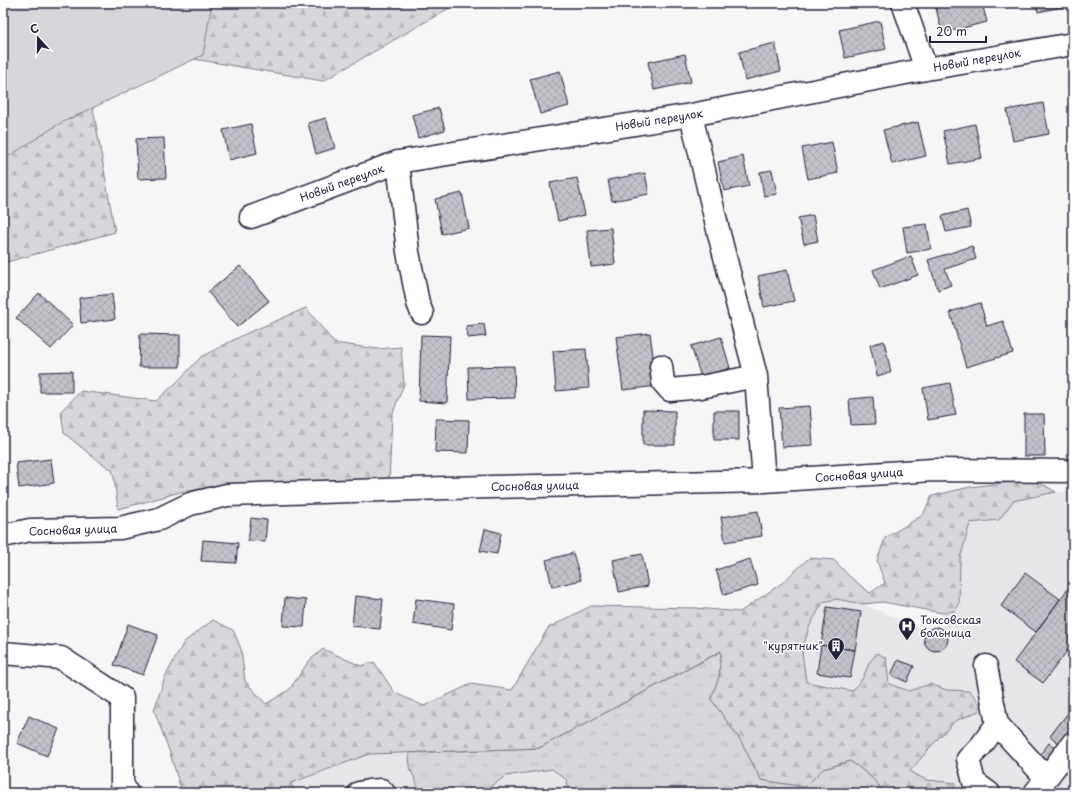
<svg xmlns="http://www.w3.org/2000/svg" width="1076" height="796" font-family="'Playpen Sans',sans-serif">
<defs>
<pattern id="grass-tufts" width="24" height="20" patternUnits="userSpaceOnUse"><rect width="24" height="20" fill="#d7d7db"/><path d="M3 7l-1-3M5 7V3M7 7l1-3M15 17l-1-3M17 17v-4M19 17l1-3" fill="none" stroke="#b8b8bd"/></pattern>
<pattern id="forest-firs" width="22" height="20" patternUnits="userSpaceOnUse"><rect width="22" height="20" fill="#d7d7db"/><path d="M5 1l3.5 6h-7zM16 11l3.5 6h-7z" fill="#b8b8bd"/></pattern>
<pattern id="building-cross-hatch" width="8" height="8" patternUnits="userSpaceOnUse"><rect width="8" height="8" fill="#c2c2c9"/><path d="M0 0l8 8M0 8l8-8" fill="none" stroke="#a6a6ae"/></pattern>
</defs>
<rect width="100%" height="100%" fill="#f6f6f7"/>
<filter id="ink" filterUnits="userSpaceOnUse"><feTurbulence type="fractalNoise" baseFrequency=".025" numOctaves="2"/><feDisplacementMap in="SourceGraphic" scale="8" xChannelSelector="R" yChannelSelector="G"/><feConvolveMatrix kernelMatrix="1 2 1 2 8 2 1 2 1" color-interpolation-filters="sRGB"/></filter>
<g filter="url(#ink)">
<path fill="#e6e6e9" d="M1073 491V793H295L291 783 369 754 539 748 835 592 927 631 930 629 936 627 942 628 944 500 1002 495Z"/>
<path fill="url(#grass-tufts)" stroke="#7c7c8b" d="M722 651 719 677 711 699 741 741 761 780 805 787 823 769 850 761C860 768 879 781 883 793H569L567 780 552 769 506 776 488 788 489 793H421L410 768 409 753 539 748Z"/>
<path fill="url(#forest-firs)" stroke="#7c7c8b" d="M3 3H458L323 81 159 53 93 108 115 232 3 263Z
M306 308 334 343 377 349 401 347 404 384 392 415 389 484H233L180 492 138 504 118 509 114 477 112 470 93 457 64 433 61 411 81 391 156 401 176 383 201 357 243 335Z
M1034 479 1056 492 1013 501 999 520 970 523 960 559 959 605 954 611 942 613 883 602 863 604 836 599 823 602 809 627 802 652 806 682 827 686 852 691 863 678 869 663 877 653 886 658 889 684 909 691 930 684 947 690 970 691 980 704 979 711 955 721 934 743 910 771 926 780 956 783 951 793H883C879 781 860 768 850 761L823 769 805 787 761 780 741 741 711 699 719 677 721 651 539 748 369 754 291 783 295 793H182L170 753 154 710 165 677 184 642 213 620 233 630 241 649 245 681 266 704 289 690 309 661 323 649 361 666 374 662 395 693 424 706 471 684 512 690 548 628 591 606 696 608 740 612 782 583 809 558 834 560 849 576 870 593 885 583 877 561 885 538 923 515 932 496 970 487Z"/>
<path fill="#d7d7db" stroke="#7c7c8b" d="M3 3H212L203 55 59 124 3 160Z"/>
<path fill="url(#building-cross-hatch)" stroke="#22223b" d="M941 3H982L987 22 942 33 935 4Z
M1036 3H1061L1062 7 1038 12Z
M880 21 886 49 845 58 839 30Z
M775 43 781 71 745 80 739 52Z
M685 54 691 82 654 90 648 62Z
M560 71 569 106 540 114 530 79Z
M1043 103 1049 134 1013 141 1007 110Z
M439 108 445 130 418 138 412 115Z
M326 118 335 148 316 154 308 123Z
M918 122 926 156 892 164 883 130Z
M251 124 257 153 229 160 223 130Z
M975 124 982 158 950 164 943 131Z
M164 138 166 178 138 179 136 139Z
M832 142 838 173 808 179 802 148Z
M743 156 749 186 724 191 718 162Z
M772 170 777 194 764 196 760 172Z
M645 173 649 194 612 201 608 180Z
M577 178 585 215 558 221 550 183Z
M462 193 469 228 442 234 435 199Z
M967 210 971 227 946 232 942 216Z
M813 215 818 241 804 244 798 218Z
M927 224 931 249 907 253 903 227Z
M611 228 615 264 591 267 587 230Z
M972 246 976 259 945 269 951 285 938 290 928 260Z
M911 256 918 275 880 289 873 270Z
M240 266 269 301 237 327 208 292Z
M787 270 794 301 764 307 758 276Z
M39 293 73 325 51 349 16 318Z
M112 294 115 319 81 323 79 298Z
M980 303 987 326 1003 321 1013 353 966 367 950 312Z
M484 324 486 336 468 338 466 326Z
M650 333 657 386 623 390 616 337Z
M140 334 180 335V367H139Z
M421 335 450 336 447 403 419 401Z
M721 337 730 368 701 377 691 346Z
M884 341 891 372 877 376 870 345Z
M586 349 589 388 556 391 553 351Z
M514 366 515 398 469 399 468 367Z
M72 371V392H40V372Z
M950 383 956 415 928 420 923 388Z
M873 397 875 424 851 425 849 399Z
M810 406 813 445 782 447 779 408Z
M643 410 675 411V445H643Z
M714 411H739V440H714Z
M1024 414H1044L1045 456H1024Z
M436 419 469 420 468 453 435 452Z
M51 459 54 483 19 488 16 463Z
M758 511 762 536 725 542 721 517Z
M251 518 267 520 265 542 248 541Z
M485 529 501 533 497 554 480 551Z
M203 540 238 543 236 563 201 561Z
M573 553 581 580 552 587 546 560Z
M642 554 648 586 619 592 613 560Z
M750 559 758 585 724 595 716 570Z
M1025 573 1060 599 1036 632 1001 606Z
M1073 582V643L1043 683 1014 662Z
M355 596 383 599 380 629 352 626Z
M285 598 306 600 304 627 283 626Z
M416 599 454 604 451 630 413 624Z
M827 607 861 612 855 650 821 645Z
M128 624 158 635 143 675 114 665Z
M924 639a12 12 0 1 1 24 0a12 12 0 1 1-24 0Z
M821 645 855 650 850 678 817 673Z
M898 660 914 666 907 682 891 675Z
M1068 713 1073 717V740L1066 749 1050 736Z
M29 716 59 729 47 756 17 743Z
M1049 743 1062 753 1053 765 1040 755Z"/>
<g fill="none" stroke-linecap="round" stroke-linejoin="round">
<defs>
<path id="minor" d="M903 3 926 69
M691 115 719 234 756 376 764 481
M398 162 408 252 418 303 422 313
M251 217 398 162 691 115 926 69 1073 44
M661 366 663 382 670 390 701 387 756 376
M3 536 30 530 120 528 159 519 190 504 227 495 446 488 764 481 933 470 1073 471
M3 653 61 658 122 698V783L127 793
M986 666 997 724 1046 778
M359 793 369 791 381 790 384 793
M989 793 974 782 968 759 981 746 997 724
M1035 793 1073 743"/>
</defs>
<use href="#minor" stroke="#22223b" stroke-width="25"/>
<use href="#minor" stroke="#fff" stroke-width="22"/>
</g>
</g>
<defs>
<symbol id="hospital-pin" viewBox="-11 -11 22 30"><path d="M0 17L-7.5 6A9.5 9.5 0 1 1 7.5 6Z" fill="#22223b" stroke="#fff"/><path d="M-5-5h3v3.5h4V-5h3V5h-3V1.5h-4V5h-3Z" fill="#fff"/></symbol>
<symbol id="building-pin" viewBox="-11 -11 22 30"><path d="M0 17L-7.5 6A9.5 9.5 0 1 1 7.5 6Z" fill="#22223b" stroke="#fff"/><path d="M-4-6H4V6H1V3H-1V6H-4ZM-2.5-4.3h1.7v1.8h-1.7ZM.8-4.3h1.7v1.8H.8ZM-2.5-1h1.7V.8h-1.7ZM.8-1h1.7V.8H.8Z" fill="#fff"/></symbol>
</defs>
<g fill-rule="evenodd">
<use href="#hospital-pin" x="897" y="616" width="20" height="27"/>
<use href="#building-pin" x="826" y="636" width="20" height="27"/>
</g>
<g text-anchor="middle" stroke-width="3" stroke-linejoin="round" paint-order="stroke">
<g font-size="11" fill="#22223b" stroke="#fff">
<text transform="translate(977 60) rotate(-10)" y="4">Новый переулок</text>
<text transform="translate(659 120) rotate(-9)" y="4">Новый переулок</text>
<text transform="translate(342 183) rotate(-20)" y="4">Новый переулок</text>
<text transform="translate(859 475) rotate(-4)" y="4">Сосновая улица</text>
<text transform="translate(535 486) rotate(-1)" y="4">Сосновая улица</text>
<text transform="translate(73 530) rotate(-2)" y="4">Сосновая улица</text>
</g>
<g font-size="11" fill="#22223b" stroke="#fff" text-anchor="start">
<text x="920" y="624">Токсовская<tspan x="920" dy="13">больница</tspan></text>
<text x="823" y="650" text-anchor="end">"курятник"</text>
</g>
</g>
<rect width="1076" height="796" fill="none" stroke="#fff" stroke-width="16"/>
<rect x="8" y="8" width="1060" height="780" fill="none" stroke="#22223b" stroke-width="1.5" filter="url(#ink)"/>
<g transform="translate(38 38) rotate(339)" stroke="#ffffff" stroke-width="3" paint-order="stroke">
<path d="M0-3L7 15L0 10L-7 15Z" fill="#22223b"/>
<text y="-6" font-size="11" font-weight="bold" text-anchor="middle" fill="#22223b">С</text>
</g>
<path d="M930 36v6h56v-6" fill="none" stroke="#22223b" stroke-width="2"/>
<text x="936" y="36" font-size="12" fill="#22223b" stroke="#ffffff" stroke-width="3" paint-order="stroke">20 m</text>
</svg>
